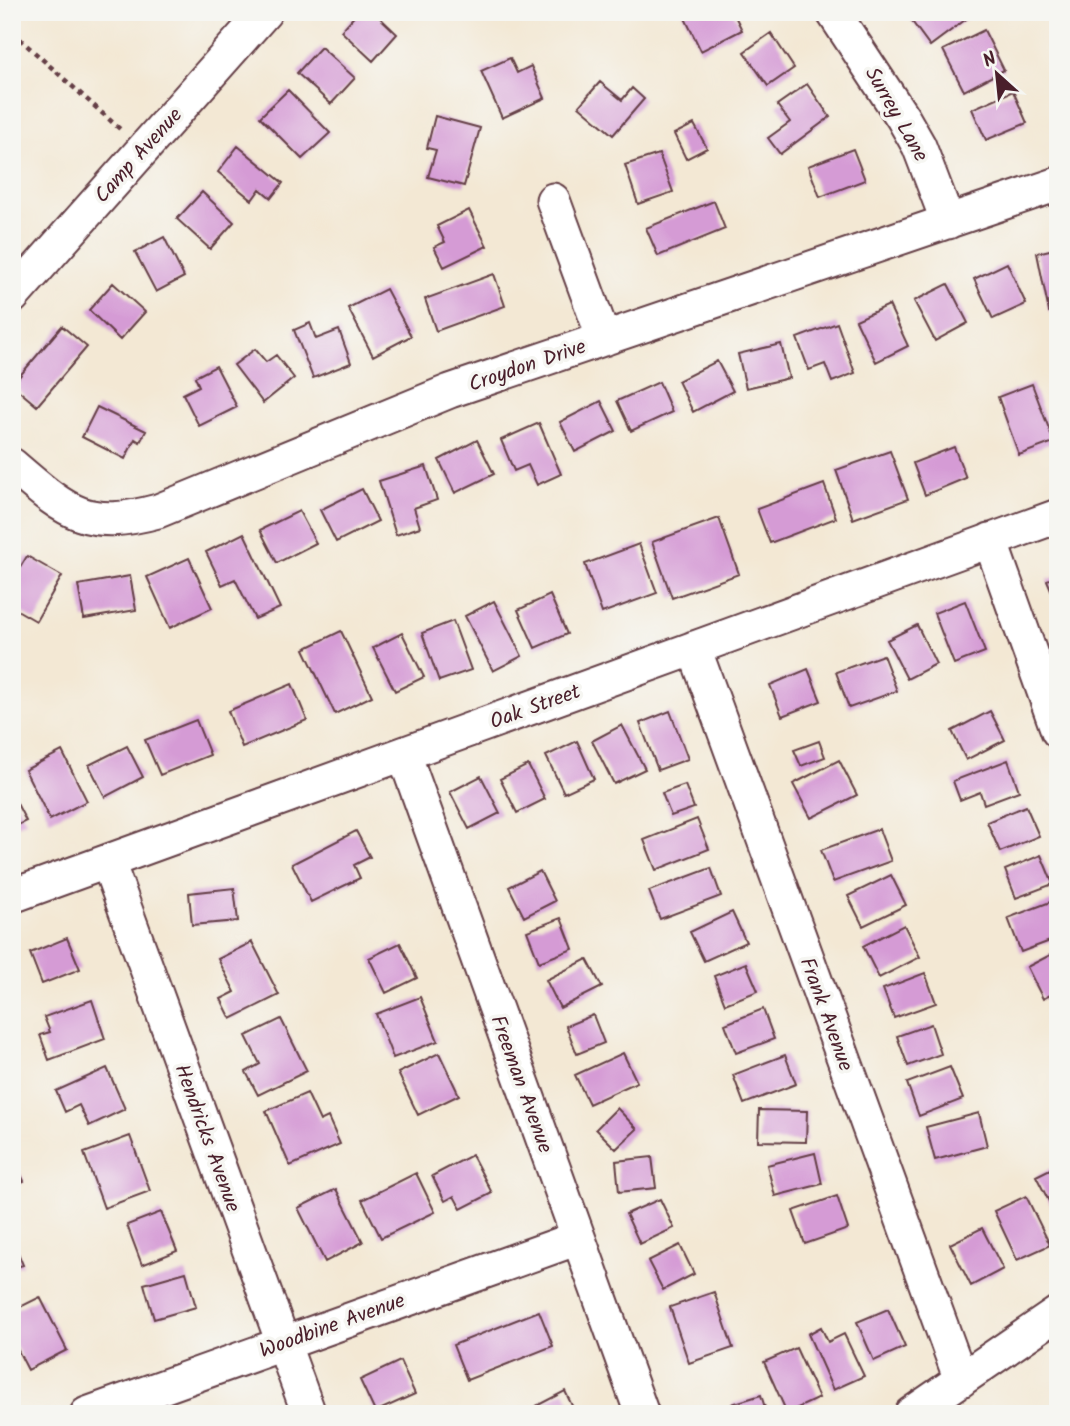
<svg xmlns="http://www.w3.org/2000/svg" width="1070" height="1426" font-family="Kalam,sans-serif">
<rect width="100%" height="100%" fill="#f6f6f2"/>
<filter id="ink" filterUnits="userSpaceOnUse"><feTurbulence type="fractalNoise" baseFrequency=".0143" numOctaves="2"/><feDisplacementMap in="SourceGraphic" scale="14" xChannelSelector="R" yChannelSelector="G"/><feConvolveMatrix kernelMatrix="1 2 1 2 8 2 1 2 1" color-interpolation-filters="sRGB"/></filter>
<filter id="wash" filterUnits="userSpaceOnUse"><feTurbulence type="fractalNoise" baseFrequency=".00686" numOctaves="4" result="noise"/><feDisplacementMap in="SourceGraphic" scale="28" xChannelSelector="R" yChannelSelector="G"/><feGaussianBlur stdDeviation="1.57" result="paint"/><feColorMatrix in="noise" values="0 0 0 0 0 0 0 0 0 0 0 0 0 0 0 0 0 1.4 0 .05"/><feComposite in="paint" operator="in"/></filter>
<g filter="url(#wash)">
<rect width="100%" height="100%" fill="#f3e8d4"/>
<g id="blocks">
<path fill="#d59bd5" d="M358 12H374L397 34 373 61 341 31Z
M686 12H733L742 30 701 51 683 14Z
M905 12H966L969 17 930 46Z
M984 30 1004 70 964 91 943 50Z
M771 33 794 68 768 86 744 52Z
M321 47 355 78 331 104 297 73Z
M510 58 517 73 531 66 545 98 502 118 481 71Z
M600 82 622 100 632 88 644 99 613 135 579 106Z
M807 84 830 117 780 154 768 138 790 122 777 105Z
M288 90 330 133 302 159 260 117Z
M1013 91 1027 123 986 140 972 109Z
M435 116 480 128 464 186 428 177 436 150 427 148Z
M694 124 707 148 686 159 674 134Z
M238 146 283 183 271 198 260 189 252 200 218 172Z
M853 149 865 180 820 197 808 166Z
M659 154 673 192 638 204 625 165Z
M202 192 234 222 210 249 177 219Z
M714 201 725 229 658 256 646 228Z
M469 210 487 246 444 267 434 247 445 242 437 226Z
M164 237 184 277 156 292 135 252Z
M1058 248V310L1049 312 1037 253Z
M1007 263 1026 304 993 319 974 279Z
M494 274 505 306 436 331 425 299Z
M113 283 145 312 120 340 89 310Z
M948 284 968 323 935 341 914 301Z
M386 289 411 336 373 356 348 308Z
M889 305 908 346 876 362 856 320Z
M310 323 316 339 339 330 351 363 313 378 294 330Z
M837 323 855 373 832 382 825 364 809 370 797 338Z
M62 326 87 347 37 406 12 385Z
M781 344 789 378 746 388 738 354Z
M255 349 266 362 276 355 294 378 263 403 234 365Z
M717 361 733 391 693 412 678 381Z
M216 366 237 407 199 426 183 394 199 386 195 377Z
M659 382 672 412 631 431 617 401Z
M1032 384 1054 442 1019 455 998 397Z
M601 401 616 431 575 452 560 422Z
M97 407 146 431 140 442 135 439 125 459 82 437Z
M539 423 561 474 537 485 528 465 514 471 501 440Z
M477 440 494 474 455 493 439 460Z
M954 447 966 478 925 495 913 463Z
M890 451 908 499 853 519 836 470Z
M426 466 437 500 414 508 420 527 396 535 379 481Z
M824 484 836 518 770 543 757 509Z
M362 489 378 521 336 542 320 510Z
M299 511 316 543 277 563 260 530Z
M719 518 739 574 672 598 652 542Z
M244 533 280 608 255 619 235 579 222 585 206 552Z
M639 544 657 593 602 613 585 564Z
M27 556 62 576 36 621 12 607V581Z
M189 558 212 608 170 628 147 577Z
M130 576 136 610 84 619 78 585Z
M1058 576V606L1047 580Z
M550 595 567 634 535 648 518 610Z
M494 601 522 656 493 671 465 616Z
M965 601 985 652 954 664 934 613Z
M453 621 471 670 439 681 422 633Z
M917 625 936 664 907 679 887 640Z
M341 631 372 696 335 714 304 649Z
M402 633 424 677 395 691 373 648Z
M883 655 897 691 849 708 836 672Z
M808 669 821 701 782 716 770 685Z
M292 684 307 720 242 747 228 711Z
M670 711 688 759 658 770 640 723Z
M990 711 1005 740 966 760 952 731Z
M196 720 210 755 160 775 145 740Z
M622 725 645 769 614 784 592 741Z
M577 741 594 779 564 793 546 756Z
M819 741 825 757 801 766 794 750Z
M127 746 143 777 105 797 89 765Z
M62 751 87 801 50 820 25 770Z
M839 760 857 795 811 818 793 784Z
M1008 760 1019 791 984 804 980 792 960 800 953 781Z
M528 765 545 799 517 813 500 779Z
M481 776 500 813 469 829 450 792Z
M685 785 694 808 671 816 662 793Z
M12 794 26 821 12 828Z
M1026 806 1039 836 1000 852 987 822Z
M697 819 709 849 656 870 644 840Z
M879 829 891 861 833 882 821 850Z
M356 831 370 857 354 865 360 878 311 902 292 864Z
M1041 855 1053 884 1016 898 1005 870Z
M711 868 721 896 660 919 649 891Z
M540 871 555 901 524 917 509 887Z
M891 875 906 905 863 926 848 896Z
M234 888 238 921 192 925 189 893Z
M1058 899V938L1021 952 1008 918Z
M732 912 746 942 704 961 690 932Z
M561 918 573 949 539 962 527 931Z
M904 925 920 957 879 978 863 946Z
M67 938 80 969 42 984 30 953Z
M252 942 279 995 231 1019 221 999 235 992 218 959Z
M400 943 417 978 386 993 369 958Z
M1058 951V991L1043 999 1027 967Z
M587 959 602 987 560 1008 546 980Z
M746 963 758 991 725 1004 714 976Z
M925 973 936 1003 894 1018 883 989Z
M420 997 438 1041 393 1058 376 1014Z
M92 1000 105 1039 49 1060 40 1035 50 1032 44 1017Z
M763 1009 774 1039 736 1053 725 1024Z
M593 1015 604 1043 577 1054 566 1026Z
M281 1019 307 1071 258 1095 246 1072 260 1064 246 1036Z
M931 1024 941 1054 908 1066 897 1036Z
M439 1053 459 1095 418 1115 398 1073Z
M623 1053 637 1082 589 1104 575 1075Z
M785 1055 796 1084 744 1104 733 1075Z
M950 1067 963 1099 919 1116 907 1083Z
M107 1068 125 1109 89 1126 79 1105 65 1112 56 1091Z
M307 1093 320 1121 328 1117 340 1144 290 1166 266 1111Z
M617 1108 637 1129 616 1149 596 1129Z
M759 1110 807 1111 806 1142 758 1141Z
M979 1113 987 1146 935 1160 926 1127Z
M130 1136 150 1191 104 1208 84 1153Z
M815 1153 822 1184 775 1196 767 1165Z
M472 1155 492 1193 461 1209 454 1196 445 1201 432 1176Z
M12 1156 24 1181 12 1186Z
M652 1157 656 1188 619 1192 616 1161Z
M1058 1165V1219L1036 1176Z
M416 1173 435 1212 381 1238 362 1200Z
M336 1189 363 1242 325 1262 298 1208Z
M837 1196 848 1229 805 1244 793 1211Z
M1026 1196 1050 1245 1017 1260 994 1211Z
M660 1199 674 1228 640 1244 626 1214Z
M161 1212 177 1251 142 1265 127 1225Z
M982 1228 1003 1269 971 1286 950 1244Z
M12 1238 23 1265 12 1268Z
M680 1245 694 1274 663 1290 648 1261Z
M186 1272 196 1307 154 1319 144 1284Z
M714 1292 733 1348 689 1363 670 1307Z
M40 1297 67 1350 28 1370 12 1339V1311Z
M888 1309 905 1347 874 1361 857 1322Z
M539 1311 553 1346 467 1380 453 1345Z
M821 1327 828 1342 844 1334 864 1376 833 1390 808 1334Z
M796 1348 819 1398 787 1413 764 1362Z
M400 1361 415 1394 375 1412 360 1380Z
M565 1391 576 1414H521Z
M761 1395 767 1414H735L732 1404Z"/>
</g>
</g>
<g filter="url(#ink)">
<use href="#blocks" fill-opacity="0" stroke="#633d44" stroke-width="2"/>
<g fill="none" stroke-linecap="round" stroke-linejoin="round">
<defs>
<path id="minor" d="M833 12 903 118 919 146 948 222
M553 200 604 339
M12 297 265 12
M12 465C66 511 84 531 158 511L450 391 1058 184
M990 540 1058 731
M694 648 961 1380
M404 754 642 1414
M108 862 309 1414
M12 896 1058 516
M87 1414 578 1238
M911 1414 1058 1313"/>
</defs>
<use href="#minor" stroke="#633d44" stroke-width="37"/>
<path stroke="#633d44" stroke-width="4.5" stroke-dasharray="5 5" stroke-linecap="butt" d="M12 19 18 12
M12 32 121 130"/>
<use href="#minor" stroke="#fff" stroke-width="33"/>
</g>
</g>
<g text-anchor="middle" stroke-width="7" stroke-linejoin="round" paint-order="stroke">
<g font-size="21" fill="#4a1f2b" stroke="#f6f6f2">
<text transform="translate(897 114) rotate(60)" y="7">Surrey Lane</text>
<text transform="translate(138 155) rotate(-48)" y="7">Camp Avenue</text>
<text transform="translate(527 365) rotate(-19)" y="7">Croydon Drive</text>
<text transform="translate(535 706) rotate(-20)" y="7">Oak Street</text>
<text transform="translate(827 1014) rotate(70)" y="7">Frank Avenue</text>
<text transform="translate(522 1084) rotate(70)" y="7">Freeman Avenue</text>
<text transform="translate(208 1138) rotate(70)" y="7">Hendricks Avenue</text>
<text transform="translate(332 1325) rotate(-20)" y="7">Woodbine Avenue</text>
</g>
</g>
<rect width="1070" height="1426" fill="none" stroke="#f6f6f2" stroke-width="42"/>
<g transform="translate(997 74) rotate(333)" stroke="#f6f6f2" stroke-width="5" paint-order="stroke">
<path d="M0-5L12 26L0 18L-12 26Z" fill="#4a1f2b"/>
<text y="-10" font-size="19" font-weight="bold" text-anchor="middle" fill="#4a1f2b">N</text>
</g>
</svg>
